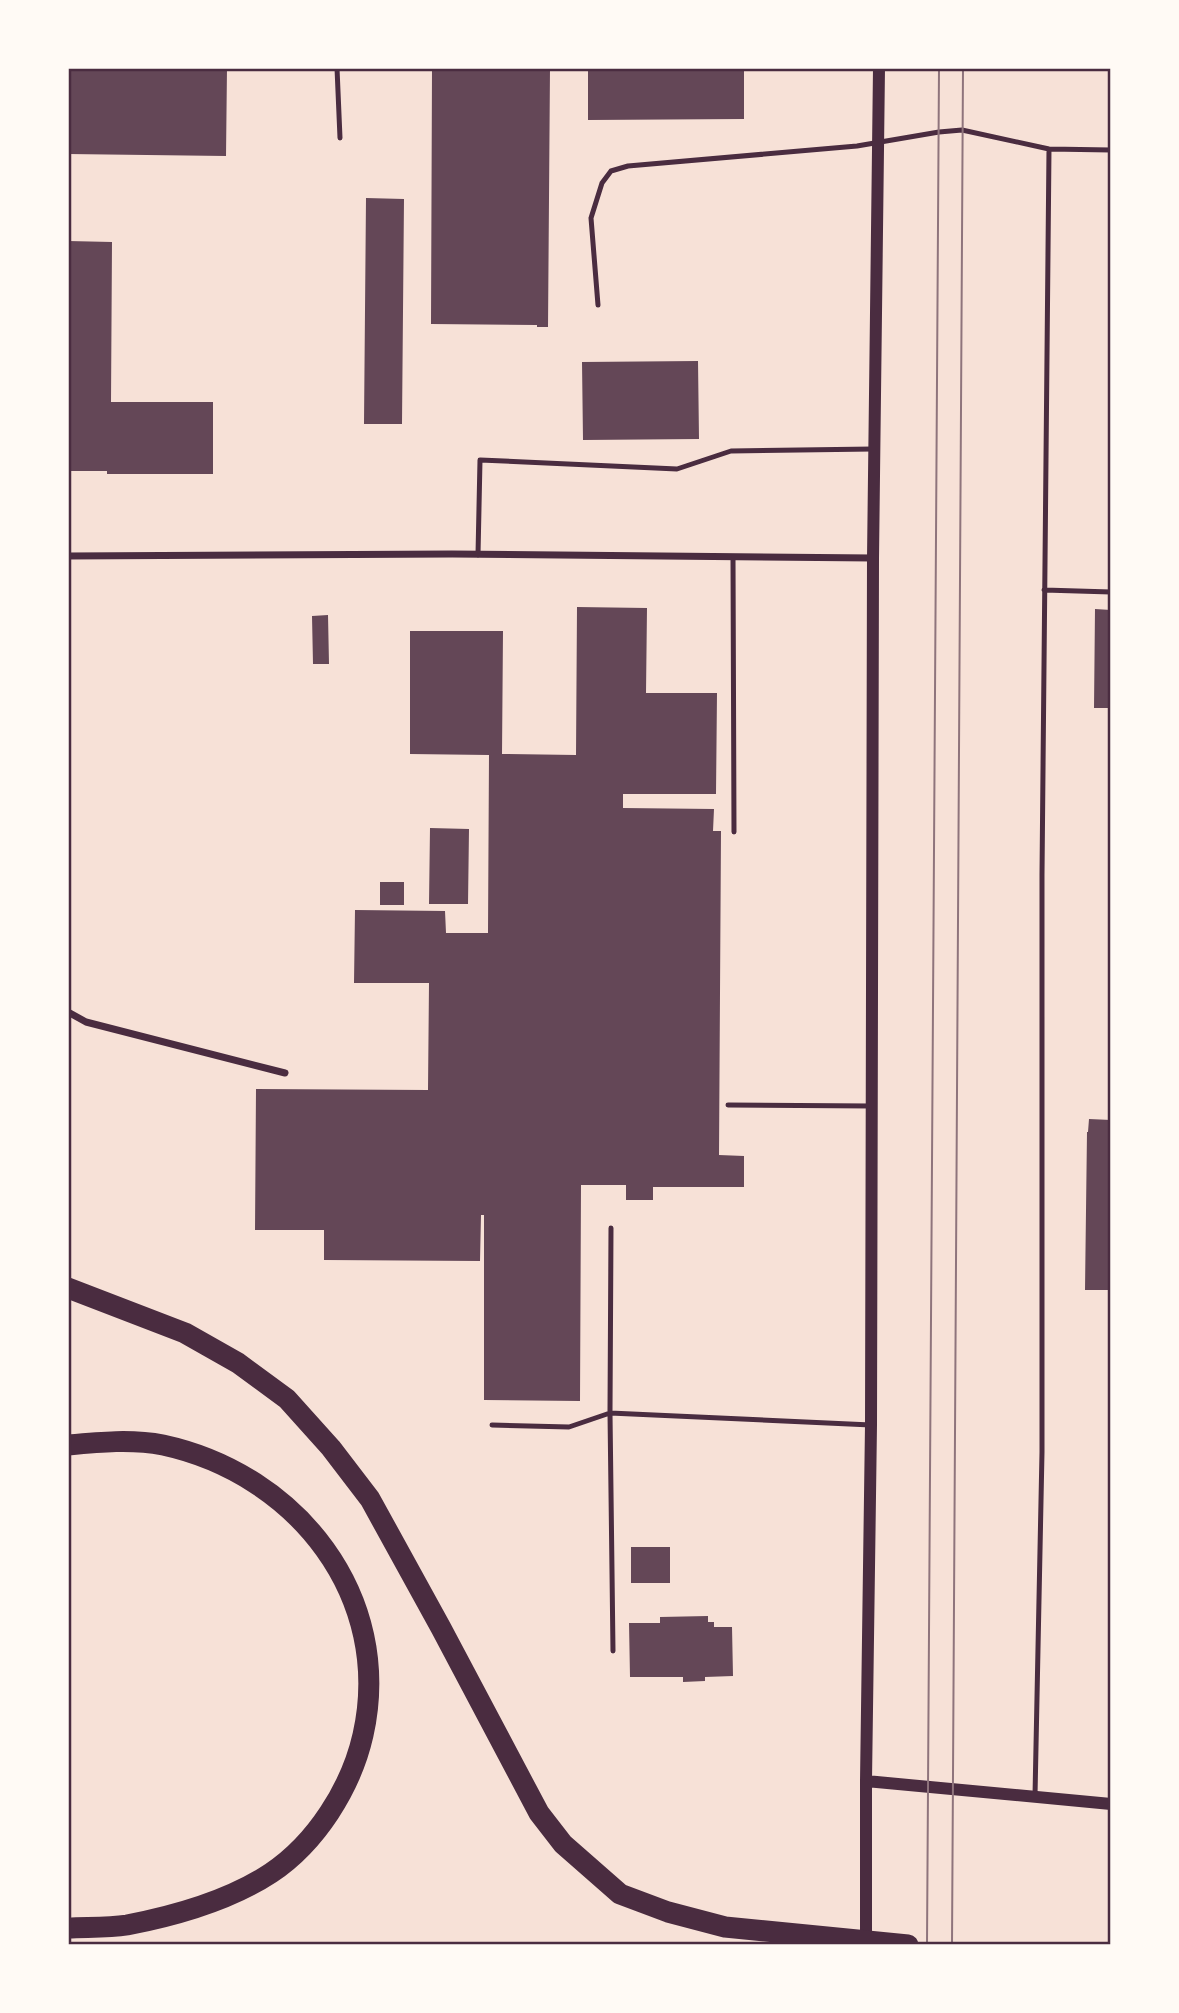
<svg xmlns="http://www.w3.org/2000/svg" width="1179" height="2013" font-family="Barlow,sans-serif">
<rect width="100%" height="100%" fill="#f7e1d7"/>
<path fill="#644757" d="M68 68H227L226 156 68 154Z
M432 68H550L548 327H537V325L431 324Z
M588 68H744V119L588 120Z
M366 198 404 199 402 424H364Z
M68 241 112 242 111 402H213V474H107V471H68Z
M698 361 699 439 583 440 582 362Z
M577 607 647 608 646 693H717L716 794H623V808L714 809 713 831H721L719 1155 744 1156V1187H653V1200H626V1185H581L580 1401 484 1400V1215H481L480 1261 324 1260V1230H255L256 1089 428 1090 429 983H354L355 910 445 911 446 933H488L489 755 410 754V631H503L502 754 576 755Z
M1095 609 1111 610V708H1094Z
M328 615 329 664H313L312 616Z
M430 828 469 829 468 904H429Z
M380 882H404V905H380Z
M1089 1119 1111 1120V1290H1085L1087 1132H1088Z
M631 1547H670V1583H631Z
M708 1616V1622H714V1627H732L733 1676 705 1677V1681L683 1682V1677H630L629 1623H660V1617Z"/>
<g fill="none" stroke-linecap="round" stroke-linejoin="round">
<path stroke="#4a2c40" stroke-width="5" d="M337 68 340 138
M598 305 591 218 602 183 611 171 628 166 857 146 939 132 962 130 1049 149 1111 150
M478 555 480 460 677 469 731 451 873 449
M733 557 734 832
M1044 590 1111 592
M728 1105 871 1106
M492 1425 569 1427 610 1413 611 1228
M613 1651 610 1413 871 1425
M1035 1796 1042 1452V874L1049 149"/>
<path stroke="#4a2c40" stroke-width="7" d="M68 556 452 554 873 558
M68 1012 86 1022 285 1073"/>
<path stroke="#4a2c40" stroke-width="12" d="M866 1781 1111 1804
M866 1945V1781L871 1425 873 558 879 68"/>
<path stroke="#4a2c40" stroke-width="21" d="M68 1288 185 1333 238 1363 287 1399 331 1448 370 1499 441 1628 539 1813 563 1844 620 1894 668 1912 725 1927 908 1945
M68 1445C100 1442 132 1439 163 1445 297 1474 394 1597 363 1735 351 1788 316 1843 271 1873 230 1900 174 1916 127 1925 108 1928 87 1927 68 1928"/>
<path stroke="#8f747c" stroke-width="2" d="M927 1945 939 68
M952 1945 963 68"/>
</g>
<rect width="1179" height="2013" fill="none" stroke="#fffaf5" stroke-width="140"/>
<rect x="70" y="70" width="1039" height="1873" fill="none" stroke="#4a2c40" stroke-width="2.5"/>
</svg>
